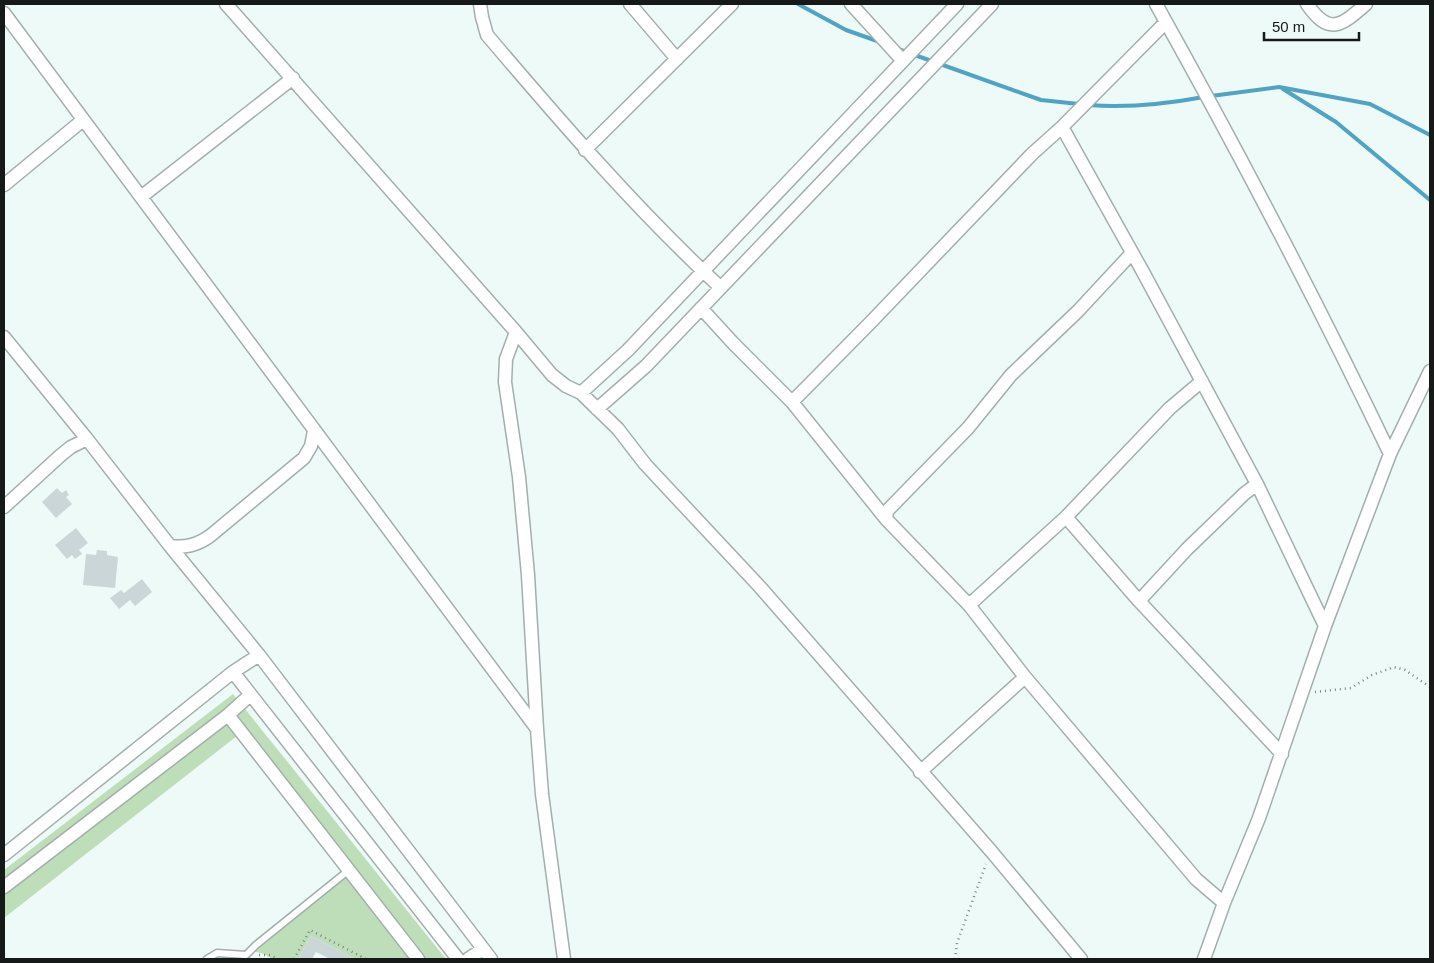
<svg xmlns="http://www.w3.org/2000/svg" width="1434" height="963" font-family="Arial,sans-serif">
<rect width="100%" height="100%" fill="#eefaf8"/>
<path fill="#bddeb9" d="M233 694 446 959H355L311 936 298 959H272L264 954 250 950 349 870 242 732 4 918V870Z"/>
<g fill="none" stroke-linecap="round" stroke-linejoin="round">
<path stroke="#4ea4c2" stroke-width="4" d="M798 4 846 30 880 42
M898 49 1041 100 1079 104
M1283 89 1336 122 1430 200
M1211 96 1279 87 1370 104 1430 135
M1089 105C1127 108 1166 104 1204 97"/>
</g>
<path fill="#cad6d8" d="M57 488 62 493 66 490 69 495 66 497 72 504 56 518 42 502Z
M76 528 88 543 79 550 82 554 75 559 72 555 67 559 55 545Z
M97 550 107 551V555L118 557 115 588 83 585 86 554 96 555Z
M142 579 152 592 135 606 130 600 119 609 110 598 121 590 124 593Z
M311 936 355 959H330L316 952 312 959H298Z"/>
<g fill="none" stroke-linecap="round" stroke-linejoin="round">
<defs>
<path id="lane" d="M207 959 217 953 246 955 256 945 349 870"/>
<path id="street" d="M226 4 516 332 552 375 566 386 581 393 618 429 645 464 760 587 991 851 1081 959
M480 4 482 17 487 35C561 122 636 209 720 287
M630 4 677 59
M851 4 903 61
M1156 4C1238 151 1317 301 1390 454
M1307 4C1329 36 1341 26 1366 4
M4 13 537 729
M1062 127 1143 272 1257 484 1325 626
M585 150 732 4
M4 185 83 120
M141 197 293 78
M701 308 733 343 792 402 870 323 1032 154 1062 127 1166 22
M516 332 506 359 505 382 519 477 528 575 537 729 542 794 564 959
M4 337 87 439 170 546 259 655 491 959
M581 393 628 350 957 4
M792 402 886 519 969 605 1025 677 920 772
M597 409 646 366 992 4
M4 507 61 455 71 447 87 439
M1066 517 1170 408 1202 381
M886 519 887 511 968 428 1011 375 1078 311 1132 253
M170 546C186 548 197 545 210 536L304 458 311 446 314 431
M1139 601 1187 549 1244 494 1257 484
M969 605 1066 517 1139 601 1282 754
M233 672 458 959
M1025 677 1196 879 1224 903
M228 715 250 695
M4 855 233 672 259 655
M4 887 228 715 418 959
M468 959 483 949
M1204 959 1224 903 1259 818 1325 626 1390 454 1430 371"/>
</defs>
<use href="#lane" stroke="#a3afad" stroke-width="9"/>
<use href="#street" stroke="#a3afad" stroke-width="15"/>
<path stroke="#7c8483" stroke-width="2.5" stroke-dasharray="1 4" stroke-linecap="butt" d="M1315 692 1351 688 1372 675 1394 667 1405 670 1430 687
M259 955H270L278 959
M294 959 310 930 366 959
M955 959 957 943 986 864"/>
<use href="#lane" stroke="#fff" stroke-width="6"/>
<use href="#street" stroke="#fff" stroke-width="12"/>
</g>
<rect width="1434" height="963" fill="none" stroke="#151918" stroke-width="10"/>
<path d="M1264 32v8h95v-8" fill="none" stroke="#151918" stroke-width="2.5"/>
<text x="1272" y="32" font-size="15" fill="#151918" stroke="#eefaf8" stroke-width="4" paint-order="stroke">50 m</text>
</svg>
